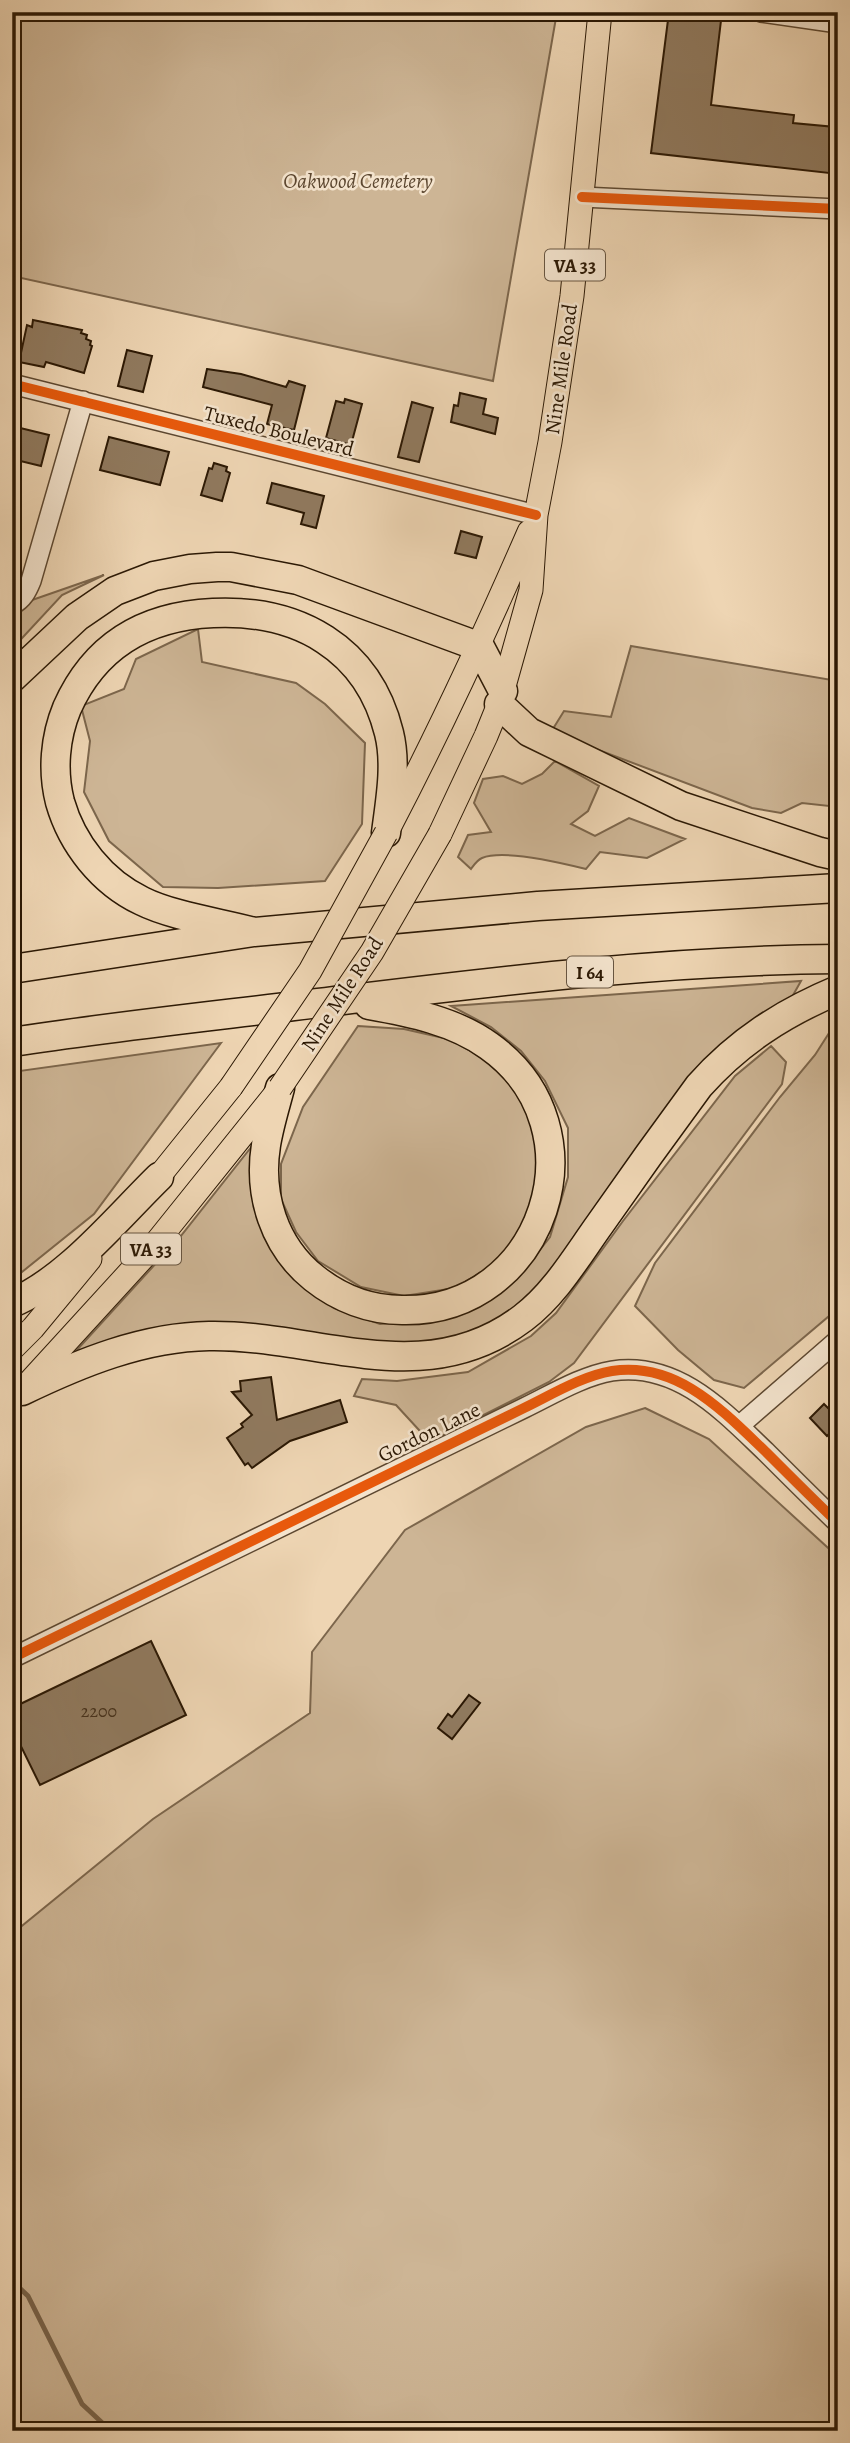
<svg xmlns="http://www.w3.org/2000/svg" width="850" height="2443" font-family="Alegreya,serif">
<rect width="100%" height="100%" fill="#eed5b3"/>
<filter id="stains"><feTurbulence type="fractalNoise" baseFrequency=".00286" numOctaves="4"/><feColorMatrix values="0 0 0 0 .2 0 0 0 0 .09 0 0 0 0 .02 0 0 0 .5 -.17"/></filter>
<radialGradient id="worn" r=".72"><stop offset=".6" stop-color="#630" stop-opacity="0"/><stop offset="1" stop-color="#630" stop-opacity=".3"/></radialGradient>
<path fill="#cdb595" stroke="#7c664c" stroke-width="2" d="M12 12H557L493 381 12 276Z
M104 575 62 595 12 649V607Z
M198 629 202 662 296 683 325 704 365 743 362 824 325 881 218 888 163 887 109 841 84 792 90 741 81 706 124 689 136 659Z
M631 646 838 681V807L802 803 781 813 752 808 551 732 564 711 611 717Z
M555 761 599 786 588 811 571 824 595 836 629 818 685 839 647 858 600 852 586 869C562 863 504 849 482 858 477 860 474 865 471 869L458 857 468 835 491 832 474 803 483 779 503 776 522 784 542 774Z
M801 981 792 997 753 1020 723 1043 697 1068 548 1278C504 1324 474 1336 412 1345L75 1352 180 1237 256 1141 274 1253 294 1279 334 1308 380 1324 425 1322 485 1303 527 1266 550 1237 568 1177V1128L545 1081 521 1051 491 1027 451 1006Z
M838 1019V1321L828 1317 744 1388 714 1380 678 1350 635 1306 655 1263 780 1097 815 1055Z
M358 1026 404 1029 448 1039 496 1064 523 1099 536 1137 539 1177 524 1226 498 1262 455 1288 404 1296 361 1287 318 1261 296 1232 281 1199V1164L303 1107Z
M221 1043 94 1214 12 1280V1072Z
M771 1046 786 1062 782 1084 574 1363 549 1382 430 1442 396 1405 354 1396 362 1379 397 1381 468 1372 531 1336 556 1313 623 1221 735 1076Z
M645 1408 709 1439 838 1557V2431H21L12 2423V1934L153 1819 310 1713 312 1652 405 1530 586 1427Z"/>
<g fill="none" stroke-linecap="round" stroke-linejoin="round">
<path stroke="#78634a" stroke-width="5" d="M12 2281 28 2296 82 2404 111 2431"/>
</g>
<path fill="#907a5f" stroke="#2b1804" stroke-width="2" d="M669 12H722L711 105 794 115 793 123 835 127 833 146H838V174L651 153Z
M33 320 82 330 81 333 87 335 86 339 91 341 90 345 92 346 84 373 46 362 44 367 19 362 27 325 32 327Z
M127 350 152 356 143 392 118 386Z
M207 369 241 374 286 387 289 381 305 386 294 430 267 424 272 405 203 387Z
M460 393 486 399 483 414 498 418 495 434 451 422 454 405 458 406Z
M345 399 362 404 351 445 326 438 336 401 344 403Z
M412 402 433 408 419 462 398 457Z
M12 426 49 435 41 466 12 459Z
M109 437 169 452 160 485 100 470Z
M214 463 227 467 226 471 230 473 222 501 201 495 209 468 212 469Z
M272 483 324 496 316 528 301 524 304 513 267 503Z
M461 531 482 537 476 558 455 553Z
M271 1377 277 1420 340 1400 347 1422 290 1441 252 1468 248 1463 245 1465 227 1438 243 1427 241 1424 252 1415 232 1392 241 1391 240 1381Z
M824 1404 838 1418V1425L827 1436 810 1418Z
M151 1641 186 1715 40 1785 12 1728V1708Z
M469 1695 480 1703 452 1739 438 1728 448 1714 452 1717Z"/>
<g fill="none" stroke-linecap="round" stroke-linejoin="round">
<defs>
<path id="minor" d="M761 12 838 23
M582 197 838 209
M12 384 536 515
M12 605C23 599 27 591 31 581L83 401
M739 1426 838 1340
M12 1658 524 1408C551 1395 582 1376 612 1371 677 1361 723 1411 766 1452 790 1476 814 1500 838 1523"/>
<path id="major" d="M391 824C441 728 486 631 529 532
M440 834 486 736 499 704 531 590 536 515 550 442 572 296 600 12
M148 1190 231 1087
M12 1349 33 1328 90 1259
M24 1388 151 1249 277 1092"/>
<path id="highway" d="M12 678 77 617 115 591 154 576 190 569 217 567H231L298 580 480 647 503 691
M499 704 529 732 681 806 820 852 838 856
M254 932C221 923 172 916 142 901 102 882 72 844 60 802 52 771 55 737 67 708 95 645 146 616 213 613 298 609 368 648 389 733 397 765 390 801 386 833
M12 969 254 932 538 906 838 888
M12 1042C122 1025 233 1014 343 1000 507 980 672 960 838 959
M280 1088C275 1107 269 1126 266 1145 258 1195 274 1246 314 1278 339 1298 370 1310 402 1310 545 1313 605 1128 489 1046 455 1021 409 1012 369 1005
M12 1303C67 1280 116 1219 159 1177
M22 1391C80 1363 143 1337 209 1336 318 1334 424 1393 523 1318 555 1294 577 1256 600 1224 632 1178 665 1132 699 1086 738 1042 783 1013 838 990"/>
</defs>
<use href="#minor" stroke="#5c4730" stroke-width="22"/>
<use href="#major" stroke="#2b1804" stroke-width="25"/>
<use href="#highway" stroke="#2b1804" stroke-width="31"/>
<use href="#minor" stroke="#f4e4ce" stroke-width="19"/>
<use href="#major" stroke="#eed5b3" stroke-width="23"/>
<use href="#highway" stroke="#eed5b3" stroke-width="28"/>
<defs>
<path id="major-bridge" d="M231 1087 310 971 386 833
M280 1088 372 952 440 834"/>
</defs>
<use href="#major-bridge" stroke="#2b1804" stroke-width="25" stroke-linecap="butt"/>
<use href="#major-bridge" stroke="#eed5b3" stroke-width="23"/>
<defs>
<path id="cycleway" d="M582 197 838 209
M12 384 536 515
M12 1658 524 1408C551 1395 582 1376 612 1371 677 1361 723 1411 766 1452 790 1476 814 1500 838 1523"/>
</defs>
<use href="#cycleway" stroke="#f4e4ce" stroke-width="15"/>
<use href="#cycleway" stroke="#e8590c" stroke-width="10"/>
</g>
<g text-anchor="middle" stroke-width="5" stroke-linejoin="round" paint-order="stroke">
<g font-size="18" fill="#44301b">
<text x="99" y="1717">2200</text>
</g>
<g fill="#f4e4ce" stroke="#675541" stroke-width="2">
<rect x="545" y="249.5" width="60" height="31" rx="5"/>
<rect x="567" y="956.5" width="46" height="31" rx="5"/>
<rect x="121" y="1233.5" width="60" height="31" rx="5"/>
</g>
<g font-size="19" font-weight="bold" fill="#2b1804">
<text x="575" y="272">VA 33</text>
<text x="590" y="979">I 64</text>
<text x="151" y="1256">VA 33</text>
</g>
<g font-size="21" font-style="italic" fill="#5c4730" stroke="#f4e4ce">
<text x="358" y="188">Oakwood Cemetery</text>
</g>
<g font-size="21" fill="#2b1804" stroke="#f4e4ce">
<text transform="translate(561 369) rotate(-82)" y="7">Nine Mile Road</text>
<text transform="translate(279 431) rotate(14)" y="7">Tuxedo Boulevard</text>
<text transform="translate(342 994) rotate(-57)" y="7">Nine Mile Road</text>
<text transform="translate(429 1432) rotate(-26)" y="7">Gordon Lane</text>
</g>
</g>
<rect width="850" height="2443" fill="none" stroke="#eed5b3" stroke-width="42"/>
<rect x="14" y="14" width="822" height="2415" fill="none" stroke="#2b1804" stroke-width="3.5"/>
<rect x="21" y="21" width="808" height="2401" fill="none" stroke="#2b1804" stroke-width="2"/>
<rect width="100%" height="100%" filter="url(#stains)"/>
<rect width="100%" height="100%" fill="url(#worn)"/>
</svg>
